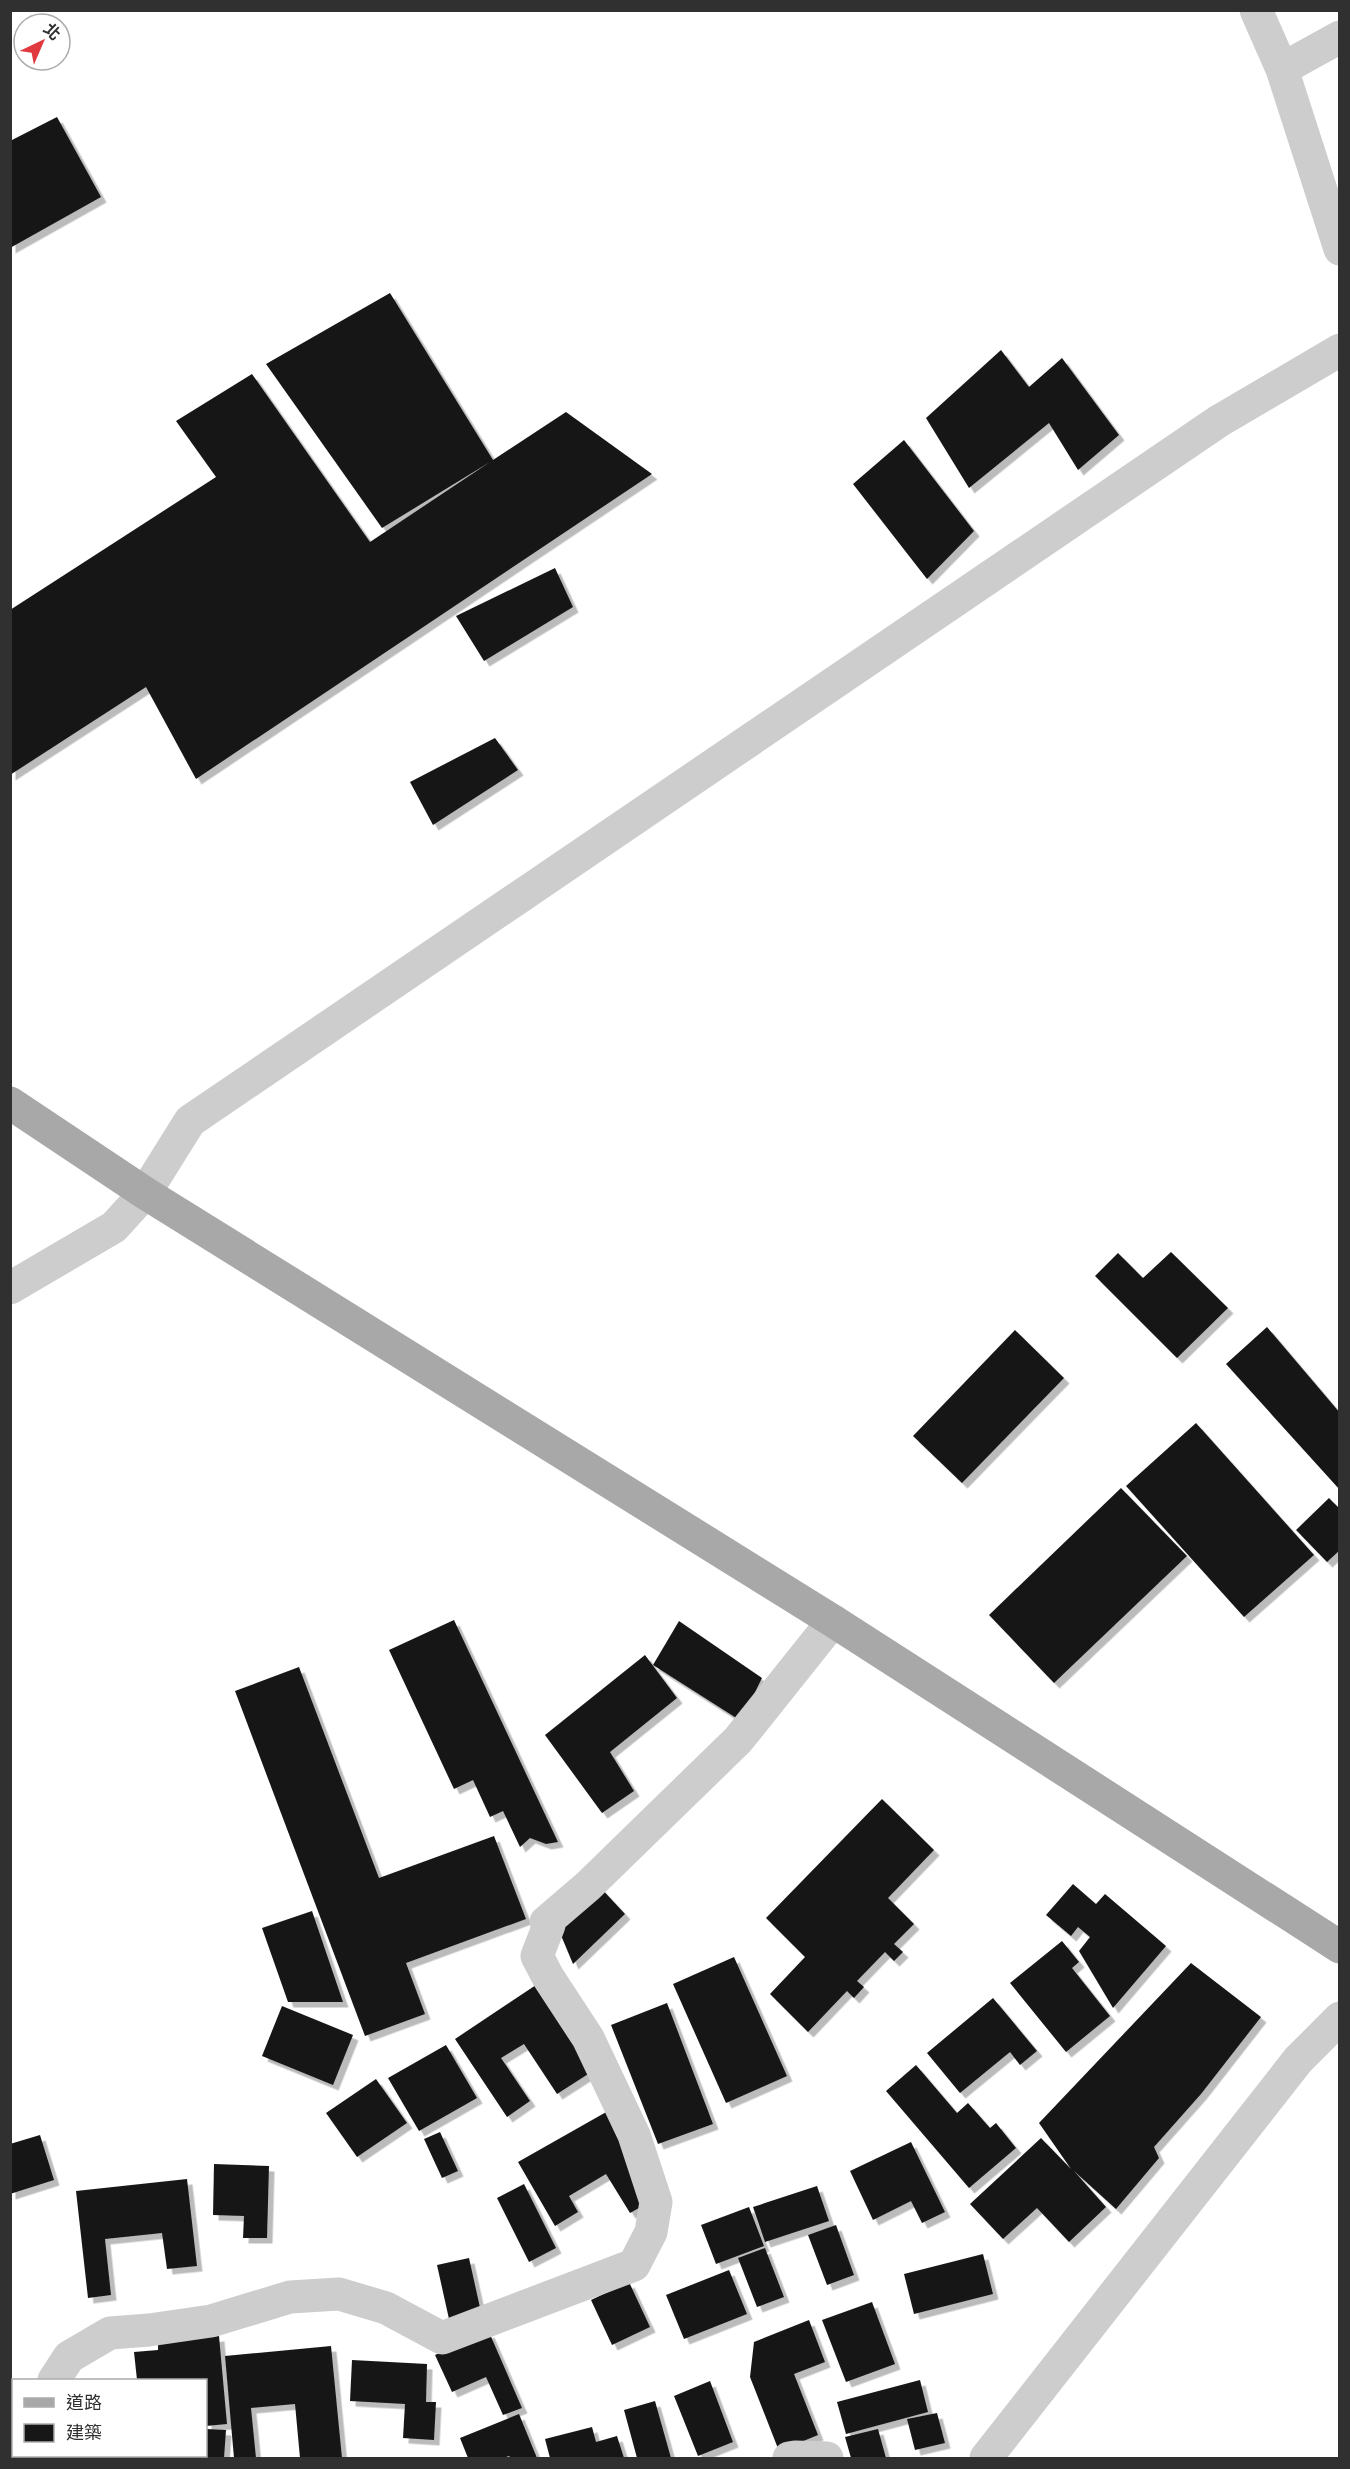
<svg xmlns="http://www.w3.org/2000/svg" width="1350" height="2469" font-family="'Asap Condensed','Noto Sans TC',sans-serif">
<defs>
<filter id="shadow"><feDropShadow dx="5.5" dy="5.5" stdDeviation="0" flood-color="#0004"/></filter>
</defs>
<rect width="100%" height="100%" fill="#fff"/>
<path fill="#171717" filter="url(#shadow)" d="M57 117 101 197 10 248V141Z
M390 293 493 460 566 412 652 474 196 779 146 687 10 775V610L216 477 176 421 252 374 370 542 490 462 382 528 266 364Z
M1001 350 1029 387 1062 358 1119 435 1078 470 1049 423 969 488 926 418Z
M904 440 974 531 927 579 853 484Z
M555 568 573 607 484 661 456 616Z
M495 738 518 770 433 825 410 782Z
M1171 1252 1228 1308 1177 1358 1095 1276 1118 1253 1143 1278Z
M1267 1327 1340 1413V1490L1226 1364Z
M1015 1330 1064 1378 962 1483 913 1436Z
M1196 1423 1314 1555 1244 1617 1126 1486Z
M1121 1488 1187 1556 1054 1683 989 1615Z
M1329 1498 1340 1509V1550L1327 1562 1296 1530Z
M454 1620 558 1842 546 1844 530 1838 520 1847 503 1811 490 1817 473 1780 454 1789 389 1650Z
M679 1621 762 1678 741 1721 653 1665Z
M645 1655 677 1698 610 1752 634 1791 602 1813 545 1735Z
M299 1667 379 1878 494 1836 526 1919 406 1963 425 2014 365 2036 235 1691Z
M882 1799 934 1850 888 1898 914 1924 894 1944 903 1952 894 1961 885 1952 857 1981 864 1987 854 1998 847 1991 808 2032 770 1994 805 1957 766 1918Z
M1073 1884 1096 1904 1105 1894 1166 1946 1113 2008 1079 1951 1090 1937 1078 1927 1071 1936 1046 1915Z
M598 1885 625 1914 573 1964 555 1921Z
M312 1911 343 2002H288L262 1928Z
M1062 1941 1079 1962 1072 1968 1110 2016 1066 2052 1010 1983Z
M734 1957 787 2076 726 2103 673 1984Z
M1191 1963 1261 2017 1201 2094 1154 2147 1159 2158 1116 2209 1074 2171 1106 2207 1069 2242 1037 2208 1003 2239 970 2204 1041 2138 1071 2169 1039 2123Z
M539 1983 596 2069 557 2094 524 2044 501 2058 530 2101 507 2117 455 2039Z
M993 1998 1037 2051 1020 2065 1010 2052 960 2093 927 2053Z
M667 2003 713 2124 658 2144 611 2025Z
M282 2006 353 2035 333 2085 262 2056Z
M446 2045 477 2098 419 2131 388 2078Z
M916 2065 957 2113 968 2103 990 2128 996 2123 1016 2148 969 2188 886 2091Z
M376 2079 407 2123 357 2157 326 2113Z
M608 2111 646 2204 630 2213 606 2174 569 2196 578 2212 555 2226 518 2162Z
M440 2132 458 2171 442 2178 424 2139Z
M40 2135 54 2180 10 2194V2144Z
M911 2142 945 2212 922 2223 911 2201 873 2220 850 2171Z
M214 2164 269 2166 267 2238H243L244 2216 213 2215Z
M187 2179 197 2266 167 2269 162 2233 105 2239 111 2295 88 2298 76 2191Z
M524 2184 556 2248 529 2262 497 2198Z
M817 2186 829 2221 765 2242 753 2207Z
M749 2207 764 2246 716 2264 701 2225Z
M836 2225 854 2275 827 2285 808 2235Z
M765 2248 784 2297 757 2307 738 2258Z
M983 2254 993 2294 914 2314 904 2274Z
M469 2258 481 2312 449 2319 437 2265Z
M729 2270 747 2314 684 2339 666 2295Z
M629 2282 650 2327 612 2345 591 2300Z
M872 2302 895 2364 846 2382 822 2320Z
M809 2320 825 2362 794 2374 818 2435 779 2451 750 2377 754 2342Z
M489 2332 522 2408 503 2415 486 2377 452 2392 435 2355Z
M219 2336 227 2424 206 2426V2380H137L134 2352 158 2350V2342Z
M331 2346 342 2458H300L295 2404 251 2408 256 2458H234L225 2356Z
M352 2360 427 2364 426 2402H436L434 2440 403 2438 405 2404 350 2401Z
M920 2380 928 2412 846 2434 837 2402Z
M710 2381 733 2442 698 2456 674 2396Z
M655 2401 671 2458H637L624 2410Z
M937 2413 945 2443 915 2450 907 2419Z
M519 2414 537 2458H511L509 2456 503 2458H468L460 2438Z
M592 2427 596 2442 617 2436 624 2458H550L545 2439Z
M206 2429 226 2430 224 2458H195V2456H206Z
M878 2429 886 2458H851L845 2437Z"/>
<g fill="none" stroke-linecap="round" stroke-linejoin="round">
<path stroke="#cdcdcd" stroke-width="33" d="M1256 10 1282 69 1340 37
M1282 69 1340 249
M10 1288 114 1227 145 1193 190 1121 1219 421 1340 350
M54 2380 69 2357 110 2333 149 2330 211 2321 290 2297 339 2294 386 2308 442 2338 634 2265 651 2232 656 2202 634 2135 588 2038 548 1977 537 1956 549 1925 546 1922 588 1886 738 1740 833 1621
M63 2456V2458
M789 2458 795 2457 827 2458
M986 2458 1298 2060 1340 2018"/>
<path stroke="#a8a8a8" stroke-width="33" d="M10 1103 145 1193 833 1621 1340 1947"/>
</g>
<rect width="1350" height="2469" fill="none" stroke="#303030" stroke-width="24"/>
<rect x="12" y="2379" width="195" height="78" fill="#ffffff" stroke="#acacac" stroke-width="1.5"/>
<rect x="24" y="2398" width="30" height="9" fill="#a8a8a8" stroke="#acacac" stroke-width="1.5"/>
<text x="66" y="2409" font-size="18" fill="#303030">道路</text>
<rect x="24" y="2424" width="30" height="18" fill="#171717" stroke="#acacac" stroke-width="1.5"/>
<text x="66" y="2439" font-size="18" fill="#303030">建築</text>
<g transform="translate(42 42) rotate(44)"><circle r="28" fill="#ffffff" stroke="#acacac" stroke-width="1.5"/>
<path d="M0-4.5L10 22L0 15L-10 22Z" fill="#e0393f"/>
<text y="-9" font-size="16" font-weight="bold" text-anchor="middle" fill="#303030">北</text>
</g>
</svg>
